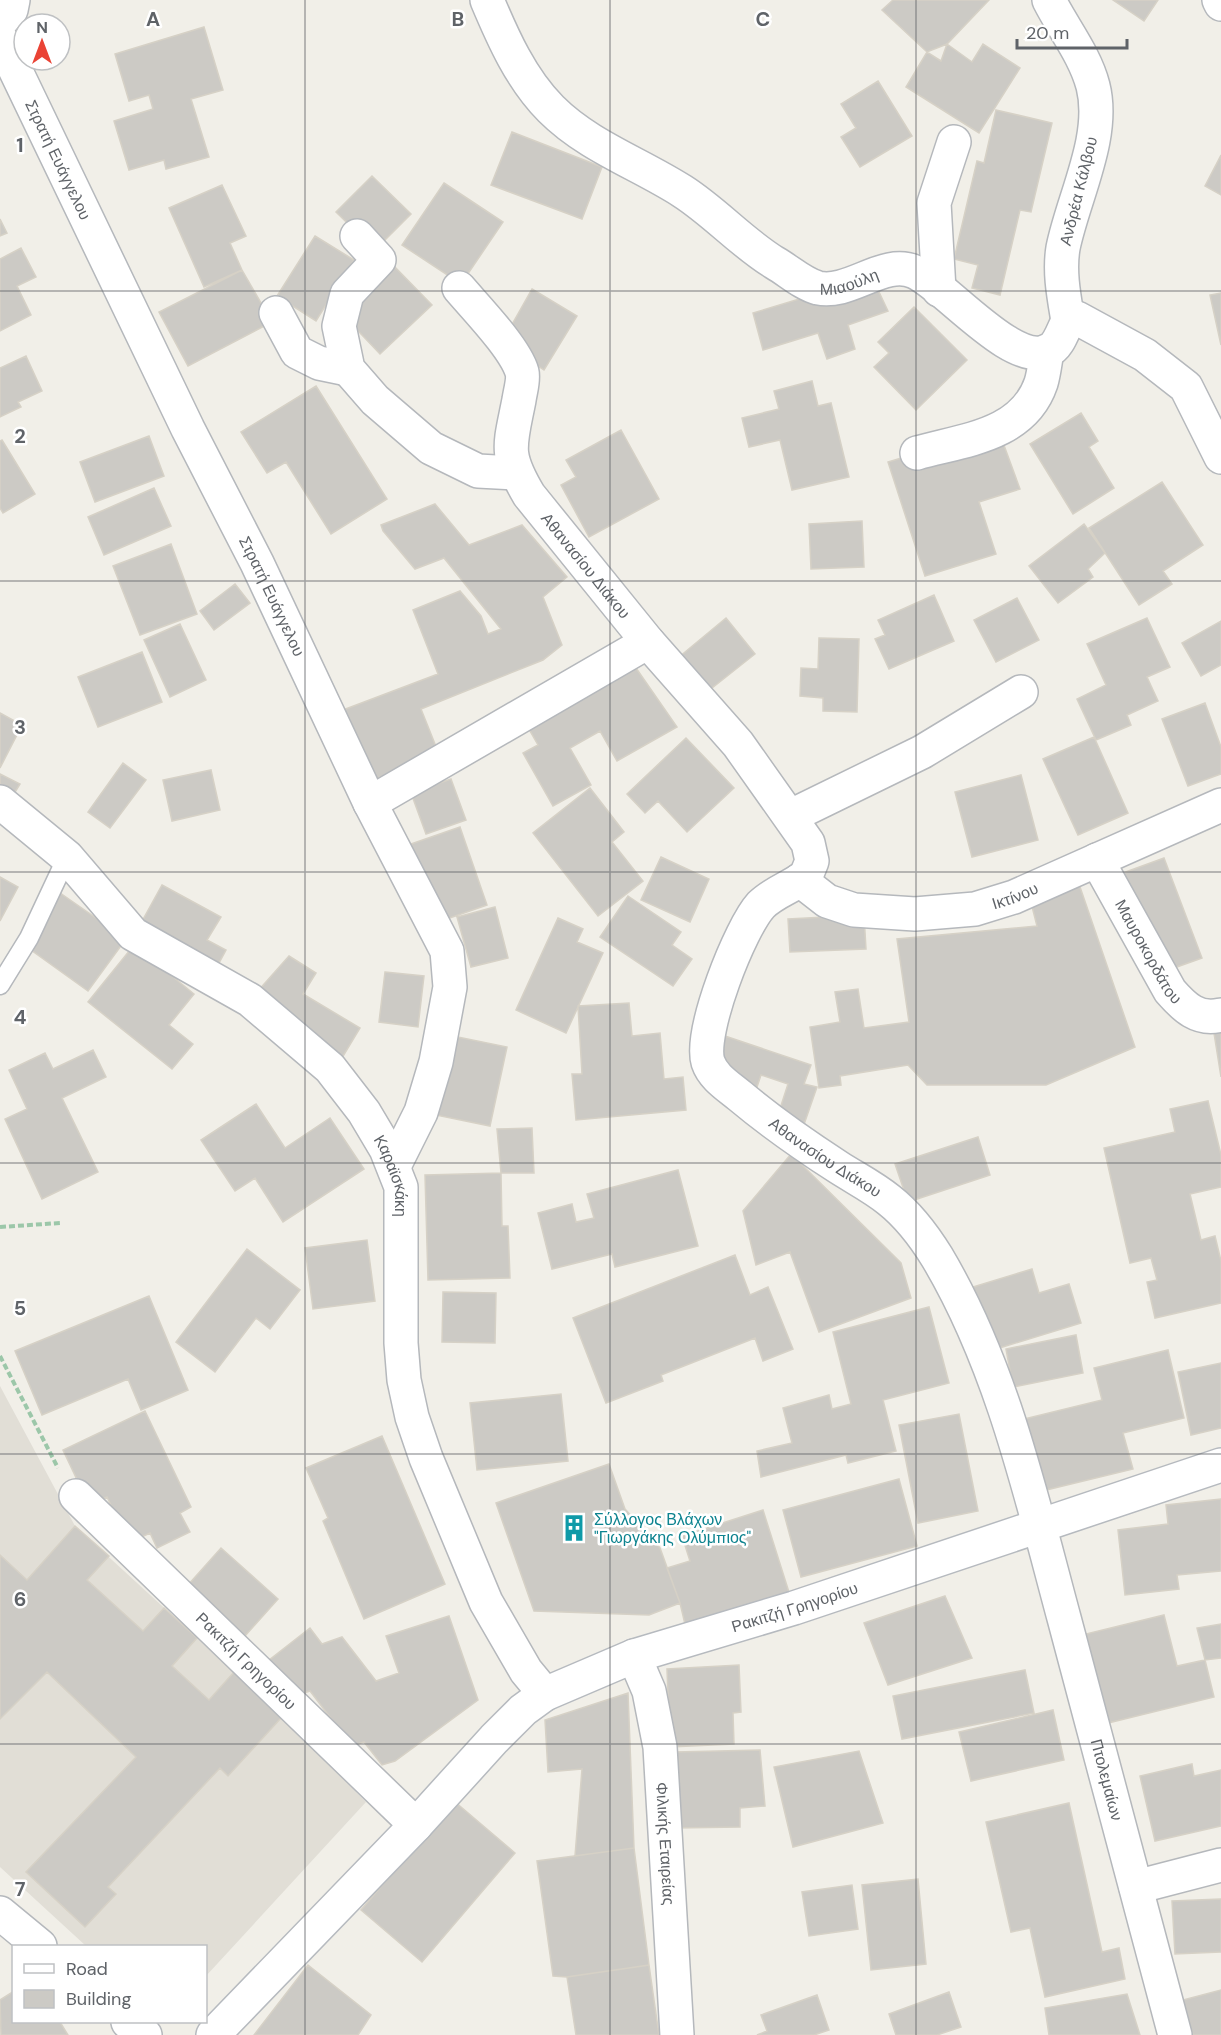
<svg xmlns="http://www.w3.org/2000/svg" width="1221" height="2035" font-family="'DM Sans',sans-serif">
<rect width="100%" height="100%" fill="#f1efe8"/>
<path fill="#e1ded6" d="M0 1386 75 1526 234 1672 366 1802 206 1976V1946H86L0 1867Z"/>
<path fill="#cccac5" stroke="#d6d1c6" stroke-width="1.5" d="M893 0H989L947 44 927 52 882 10Z
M1113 0H1158L1144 21Z
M204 27 223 90 191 99 209 157 166 169 164 160 129 170 114 121 153 109 149 95 129 101 115 54Z
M947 44 972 62 983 44 1020 68 979 133 906 87 927 52 941 61Z
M878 81 912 136 860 167 841 137 856 128 841 104Z
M996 110 1052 123 1031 212 1020 210 1000 295 972 288 978 265 954 259 977 161 984 163Z
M512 132 602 167 582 219 491 185Z
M1221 155V195L1205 186Z
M372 176 411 214 375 250 336 212Z
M444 183 503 222 461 284 402 245Z
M222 185 246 236 230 243 242 270 204 287 169 208Z
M0 219 7 233 0 236Z
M315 236 354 260 316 321 277 296Z
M21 248 36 277 17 286 31 315 0 331V259Z
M391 263 432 305 380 354 342 314Z
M242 270 272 322 188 366 159 312Z
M872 277 888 311 848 325 855 349 827 359 818 333 763 350 753 313Z
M532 289 577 316 544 370 502 342Z
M1221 293V345L1210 295Z
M914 307 967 360 916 410 874 367 889 353 878 342Z
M26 356 42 391 18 402 21 407 0 417V368Z
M812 381 818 406 831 403 849 477 792 490 780 440 749 447 742 418 779 409 774 391Z
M316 386 387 499 331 534 286 462 267 473 241 432Z
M1081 413 1098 441 1089 447 1114 488 1073 514 1030 444Z
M998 429 1020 489 979 502 996 554 925 576 888 462Z
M621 430 659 499 589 537 561 485 576 477 566 460Z
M149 436 164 476 95 502 80 462Z
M2 440 35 494 3 513 0 508V441Z
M1162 482 1203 545 1163 571 1172 584 1139 605 1089 528Z
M154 488 171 526 104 555 88 517Z
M435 504 469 545 522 525 567 577 543 597 562 645 543 660 421 709 439 754 370 781 343 710 438 674 413 610 460 591 481 616 488 634 501 629 444 558 415 569 383 531 381 525Z
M862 521 864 567 811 569 809 524Z
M1084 524 1105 553 1088 569 1093 577 1058 603 1029 566Z
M171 544 197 614 140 635 113 566Z
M235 584 250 603 214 630 200 611Z
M934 595 954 641 889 669 875 639 885 635 878 620Z
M1017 598 1039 640 996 662 974 620Z
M726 618 755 654 707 692 679 657Z
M1147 618 1170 667 1147 677 1158 701 1127 715 1131 725 1096 740 1077 699 1106 685 1087 644Z
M1221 621V665L1201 676 1182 643Z
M180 624 206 680 170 697 144 640Z
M819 638 859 639 857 712 823 711V698L800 696 801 668 818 669Z
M142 652 162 702 98 727 78 677Z
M627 655 677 727 617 761 600 731 570 748 591 785 553 806 523 753 538 745 522 717Z
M1205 703 1221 747V774L1188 786 1162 719Z
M0 713 22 725 0 768Z
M1094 737 1128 813 1078 835 1043 759Z
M686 738 734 788 687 832 658 801 645 813 627 794Z
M123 763 146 780 110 828 88 812Z
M211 770 220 810 172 821 163 780Z
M0 774 20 784 9 802 0 796Z
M1021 775 1038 840 972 857 955 792Z
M451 779 466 820 426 834 411 793Z
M590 788 624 832 612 842 643 881 598 916 533 833Z
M460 827 487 905 438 922 411 844Z
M661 857 709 879 690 922 641 900Z
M1164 858 1202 958 1160 973 1112 877Z
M0 877 18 887 0 921Z
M1079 884 1135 1047 1046 1085H927L908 1065 840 1076 841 1085 819 1088 810 1027 840 1022 835 992 858 989 864 1028 909 1022 897 939 1037 926 1028 891Z
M162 885 221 917 207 940 226 950 212 976 135 934Z
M53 888 126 939 88 991 24 945Z
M628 896 681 932 672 945 692 959 673 986 600 937Z
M495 907 508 958 471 967 457 917Z
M864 915 866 949 790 952 788 919Z
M558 918 583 929 577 942 603 953 566 1033 516 1010Z
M134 945 194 994 169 1025 193 1044 172 1069 88 1002Z
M289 956 316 973 303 994 360 1028 339 1063 250 1000Z
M385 972 424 976 418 1027 379 1022Z
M629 1003 632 1036 660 1033 664 1079 683 1077 686 1110 576 1120 572 1074H582L578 1006Z
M1221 1026V1077L1213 1027Z
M448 1035 507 1047 490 1126 431 1114Z
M722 1035 811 1065 804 1084 817 1087 800 1136 775 1124 788 1084 761 1075 756 1090 714 1073Z
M93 1050 106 1077 62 1098 98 1172 42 1199 5 1119 27 1109 9 1070 45 1053 53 1069Z
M1208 1101 1221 1155V1187L1190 1194 1201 1240 1215 1236 1221 1261V1303L1155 1318 1147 1282 1157 1280 1151 1258 1130 1263 1104 1148 1175 1132 1170 1109Z
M256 1104 285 1148 330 1118 364 1169 283 1222 255 1178 235 1191 201 1140Z
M532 1128 534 1173H501L497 1129Z
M978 1137 990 1175 908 1202 895 1164Z
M791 1154 901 1263 911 1298 819 1332 790 1252 756 1265 743 1211Z
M678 1170 698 1246 615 1267 612 1254 552 1269 538 1213 572 1204 576 1222 594 1218 587 1194Z
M501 1173 502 1226H508L510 1278 428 1280 425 1175Z
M367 1240 375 1301 313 1309 305 1248Z
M247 1249 300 1290 270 1329 256 1318 215 1372 176 1342Z
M735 1255 750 1295 768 1287 793 1349 763 1361 755 1338 661 1375 663 1381 606 1403 573 1318Z
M1032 1269 1039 1293 1069 1284 1081 1323 993 1350 973 1287Z
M443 1292 496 1293 495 1343 442 1342Z
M149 1296 188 1390 141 1410 128 1379 42 1415 15 1351Z
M929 1307 949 1383 883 1400 896 1451 848 1463 846 1455 761 1477 757 1451 792 1443 783 1408 829 1395 832 1409 851 1404 833 1332Z
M1076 1335 1083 1373 1013 1387 1006 1349Z
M1168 1350 1184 1418 1123 1433 1133 1469 1042 1491 1024 1419 1102 1400 1094 1368Z
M1221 1363V1428L1191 1435 1178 1372Z
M561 1394 568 1461 477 1470 470 1403Z
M145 1411 191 1507 180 1513 190 1532 157 1548 150 1533 129 1543 107 1497 89 1505 63 1450Z
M959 1414 978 1511 918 1523 899 1425Z
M382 1436 445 1584 364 1619 323 1521 328 1518 306 1468Z
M609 1464 625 1509 660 1548 680 1603 649 1615 534 1611 496 1503Z
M899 1479 917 1546 801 1577 783 1510Z
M1221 1499V1571L1177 1575 1179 1589 1125 1595 1118 1530 1168 1524 1166 1505Z
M763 1510 794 1608 689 1641 680 1603 667 1568 690 1561 682 1536Z
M75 1526 109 1556 87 1580 143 1631 164 1608 197 1638 172 1666 209 1700 234 1672 281 1718 228 1776 220 1768 108 1887 116 1894 85 1927 26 1872 136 1757 47 1672 0 1719V1555L27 1580Z
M221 1548 278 1599 245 1636 188 1585Z
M945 1596 972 1658 888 1685 864 1623Z
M1164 1615 1177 1666 1205 1660 1214 1697 1108 1723 1086 1634Z
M449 1616 478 1700 395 1761 382 1765 364 1742 352 1746 310 1691 295 1696 268 1661 310 1628 322 1644 342 1637 376 1681 399 1673 386 1636Z
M1221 1624V1658L1205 1660 1197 1628Z
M739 1665 741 1712 733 1713 734 1744 670 1747 667 1669Z
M1025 1670 1034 1713 902 1739 893 1696Z
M628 1693 634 1848 575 1856 582 1769 548 1772 545 1720Z
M1053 1710 1064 1760 971 1781 959 1732Z
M760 1750 765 1806 740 1808V1827L676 1828 675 1752Z
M859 1751 883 1823 793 1847 774 1767Z
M1192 1764 1194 1776 1221 1770V1826L1155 1841 1140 1776Z
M454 1801 515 1853 422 1962 361 1910Z
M1069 1803 1102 1952 1119 1948 1125 1979 1045 1997 1030 1928 1011 1932 986 1822Z
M634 1848 649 1965 567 1977 553 1976 537 1861Z
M918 1879 926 1964 871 1970 862 1885Z
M852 1885 858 1929 809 1936 802 1892Z
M1221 1899V1952L1175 1954 1172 1901Z
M308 1965 371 2015 358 2035H254Z
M649 1965 659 2035H576L567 1977Z
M1221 1990V2035H1193L1183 2000Z
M14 1991V2022H60L68 2035H1L0 2000Z
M949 1992 961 2027 937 2035H896L889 2014Z
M1127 1994 1140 2035H1049L1045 2008Z
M817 1995 829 2030 814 2035H757L767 2031 761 2015Z"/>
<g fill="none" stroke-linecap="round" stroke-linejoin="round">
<defs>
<path id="lane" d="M0 985 29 938 67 857"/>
<g id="street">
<path id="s1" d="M487 0C503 38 521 79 551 109 588 146 638 163 682 191 715 212 742 243 775 263 789 271 803 284 818 288 850 295 884 258 915 272 946 286 1012 367 1048 351 1059 346 1063 330 1068 321L1077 318 1145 355 1186 387 1221 457"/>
<path d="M1049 0C1063 28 1085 55 1093 86 1106 137 1073 198 1063 248 1059 272 1064 297 1068 321"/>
<path d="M1219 0 1221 4"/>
<path d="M0 22 11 10 13 0"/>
<path id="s2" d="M0 38 188 429 257 563 370 803 447 951 450 987 436 1062 421 1112 394 1166"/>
<path d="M357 236 379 260 347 294 339 326 348 369 375 400 431 448 478 471 516 473"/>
<path id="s3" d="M459 288C476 308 515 348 522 372 524 380 520 392 519 400 510 446 504 453 529 495L648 642 738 744 808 843 812 861 806 876C792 887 774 892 761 905 740 928 699 1032 708 1062 713 1077 728 1086 740 1096 771 1122 804 1145 838 1167 855 1178 873 1187 889 1200 908 1215 924 1236 937 1257 1002 1366 1031 1496 1064 1618 1101 1757 1138 1896 1175 2035"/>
<path d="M939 290 934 203 954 142"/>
<path d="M276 313 297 352 319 363 348 369"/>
<path d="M917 453C963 440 1023 436 1041 383 1044 373 1045 362 1047 351"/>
<path id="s4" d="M0 802 67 857 133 934 250 1000 330 1068 364 1112 386 1149 401 1187V1343L404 1380 412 1417 426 1458 486 1602 526 1671 545 1694"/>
<path d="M370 803 648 642"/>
<path d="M791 816 922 752 1021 692"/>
<path id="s5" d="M1097 860 1170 991C1184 1007 1198 1021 1221 1015"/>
<path id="s6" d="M800 880 827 901 854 910 915 914 975 909 1014 897 1221 805"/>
<path id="s7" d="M76 1496 416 1825"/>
<path id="s8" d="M634 1656 649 1691 660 1747 677 2035"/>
<path d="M1136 1887 1221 1865"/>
<path d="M0 1913 40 1946"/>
<path d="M128 2022 145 2035"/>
</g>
<g id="secondary">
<path id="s9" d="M213 2035 416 1825 494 1739 523 1710 545 1694 634 1656 794 1608 1221 1465"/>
</g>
</defs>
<use href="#lane" stroke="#b5b8bc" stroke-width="21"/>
<use href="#street" stroke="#b5b8bc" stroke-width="36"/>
<use href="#secondary" stroke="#b6babf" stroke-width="36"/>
<path stroke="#9cc7a9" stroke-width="4" stroke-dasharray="6 3" stroke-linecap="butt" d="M0 1227 60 1223
M0 1356 58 1468"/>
<use href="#lane" stroke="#fff" stroke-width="18"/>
<use href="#street" stroke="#fff" stroke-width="33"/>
<use href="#secondary" stroke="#fff" stroke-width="33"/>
</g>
<path fill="none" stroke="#5f6368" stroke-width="1.5" stroke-opacity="0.55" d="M305 0V2035M610 0V2035M916 0V2035M0 291H1221M0 581H1221M0 872H1221M0 1163H1221M0 1454H1221M0 1744H1221"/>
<defs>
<symbol id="building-bare" viewBox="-9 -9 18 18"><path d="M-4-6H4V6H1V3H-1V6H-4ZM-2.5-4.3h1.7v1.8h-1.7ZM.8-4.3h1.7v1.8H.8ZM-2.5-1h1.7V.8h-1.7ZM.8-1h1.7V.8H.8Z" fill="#0f9aa8" stroke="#fff" stroke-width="2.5" paint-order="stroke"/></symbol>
</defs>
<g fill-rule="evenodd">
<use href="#building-bare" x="555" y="1509" width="38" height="38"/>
</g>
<g text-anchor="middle" stroke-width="5" stroke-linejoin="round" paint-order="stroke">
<g font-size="16" fill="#5f6368" stroke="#fff">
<text dy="6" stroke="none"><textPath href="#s2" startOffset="135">Στρατή Ευάγγελου</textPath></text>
<text transform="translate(1078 191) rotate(-76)" y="6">Ανδρέα Κάλβου</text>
<text dy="6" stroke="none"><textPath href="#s1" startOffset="482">Μιαούλη</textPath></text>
<text dy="6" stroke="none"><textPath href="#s3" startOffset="324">Αθανασίου Διάκου</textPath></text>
<text dy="6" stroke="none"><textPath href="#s2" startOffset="621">Στρατή Ευάγγελου</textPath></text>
<text dy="6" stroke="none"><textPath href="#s6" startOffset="226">Ικτίνου</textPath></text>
<text dy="6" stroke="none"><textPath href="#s5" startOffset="105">Μαυροκορδάτου</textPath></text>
<text dy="6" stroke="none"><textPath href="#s3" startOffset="1089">Αθανασίου Διάκου</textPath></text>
<text dy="6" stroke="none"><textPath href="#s4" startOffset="554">Καραϊσκάκη</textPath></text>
<text dy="6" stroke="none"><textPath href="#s9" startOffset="741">Ρακιτζή Γρηγορίου</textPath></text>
<text dy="6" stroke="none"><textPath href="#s7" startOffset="237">Ρακιτζή Γρηγορίου</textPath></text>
<text dy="6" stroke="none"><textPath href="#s3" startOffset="1792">Πτολεμαίων</textPath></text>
<text dy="6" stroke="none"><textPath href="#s8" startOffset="192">Φιλικής Εταιρείας</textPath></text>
</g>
<g font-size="16" fill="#0d838f" stroke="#fff" text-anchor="start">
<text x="594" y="1525">Σύλλογος Βλάχων<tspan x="594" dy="18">"Γιωργάκης Ολύμπιος"</tspan></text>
</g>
</g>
<g font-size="20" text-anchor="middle" font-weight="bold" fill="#5f6368" stroke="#fff" stroke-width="5" stroke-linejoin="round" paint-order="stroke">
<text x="153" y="26">A</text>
<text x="458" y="26">B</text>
<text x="763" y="26">C</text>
<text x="20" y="152">1</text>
<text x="20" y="443">2</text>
<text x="20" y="734">3</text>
<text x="20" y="1024">4</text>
<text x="20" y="1315">5</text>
<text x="20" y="1606">6</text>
<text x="20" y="1896">7</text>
</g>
<rect x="12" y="1945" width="195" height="78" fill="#ffffff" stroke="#bfc1c3" stroke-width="1.5"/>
<rect x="24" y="1964" width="30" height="9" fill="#ffffff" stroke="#bfc1c3" stroke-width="1.5"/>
<text x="66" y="1975" font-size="18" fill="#5f6368">Road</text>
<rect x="24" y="1990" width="30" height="18" fill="#cccac5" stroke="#bfc1c3" stroke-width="1.5"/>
<text x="66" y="2005" font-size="18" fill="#5f6368">Building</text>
<g transform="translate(42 42)"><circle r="28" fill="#ffffff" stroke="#bfc1c3" stroke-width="1.5"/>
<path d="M0-4.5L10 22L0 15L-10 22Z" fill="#ea4335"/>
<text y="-9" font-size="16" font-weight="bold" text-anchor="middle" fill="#5f6368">N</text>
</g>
<path d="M1017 39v9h110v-9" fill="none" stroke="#5f6368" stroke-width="3"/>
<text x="1026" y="39" font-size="18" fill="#5f6368" stroke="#ffffff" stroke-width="4.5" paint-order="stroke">20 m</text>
</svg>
